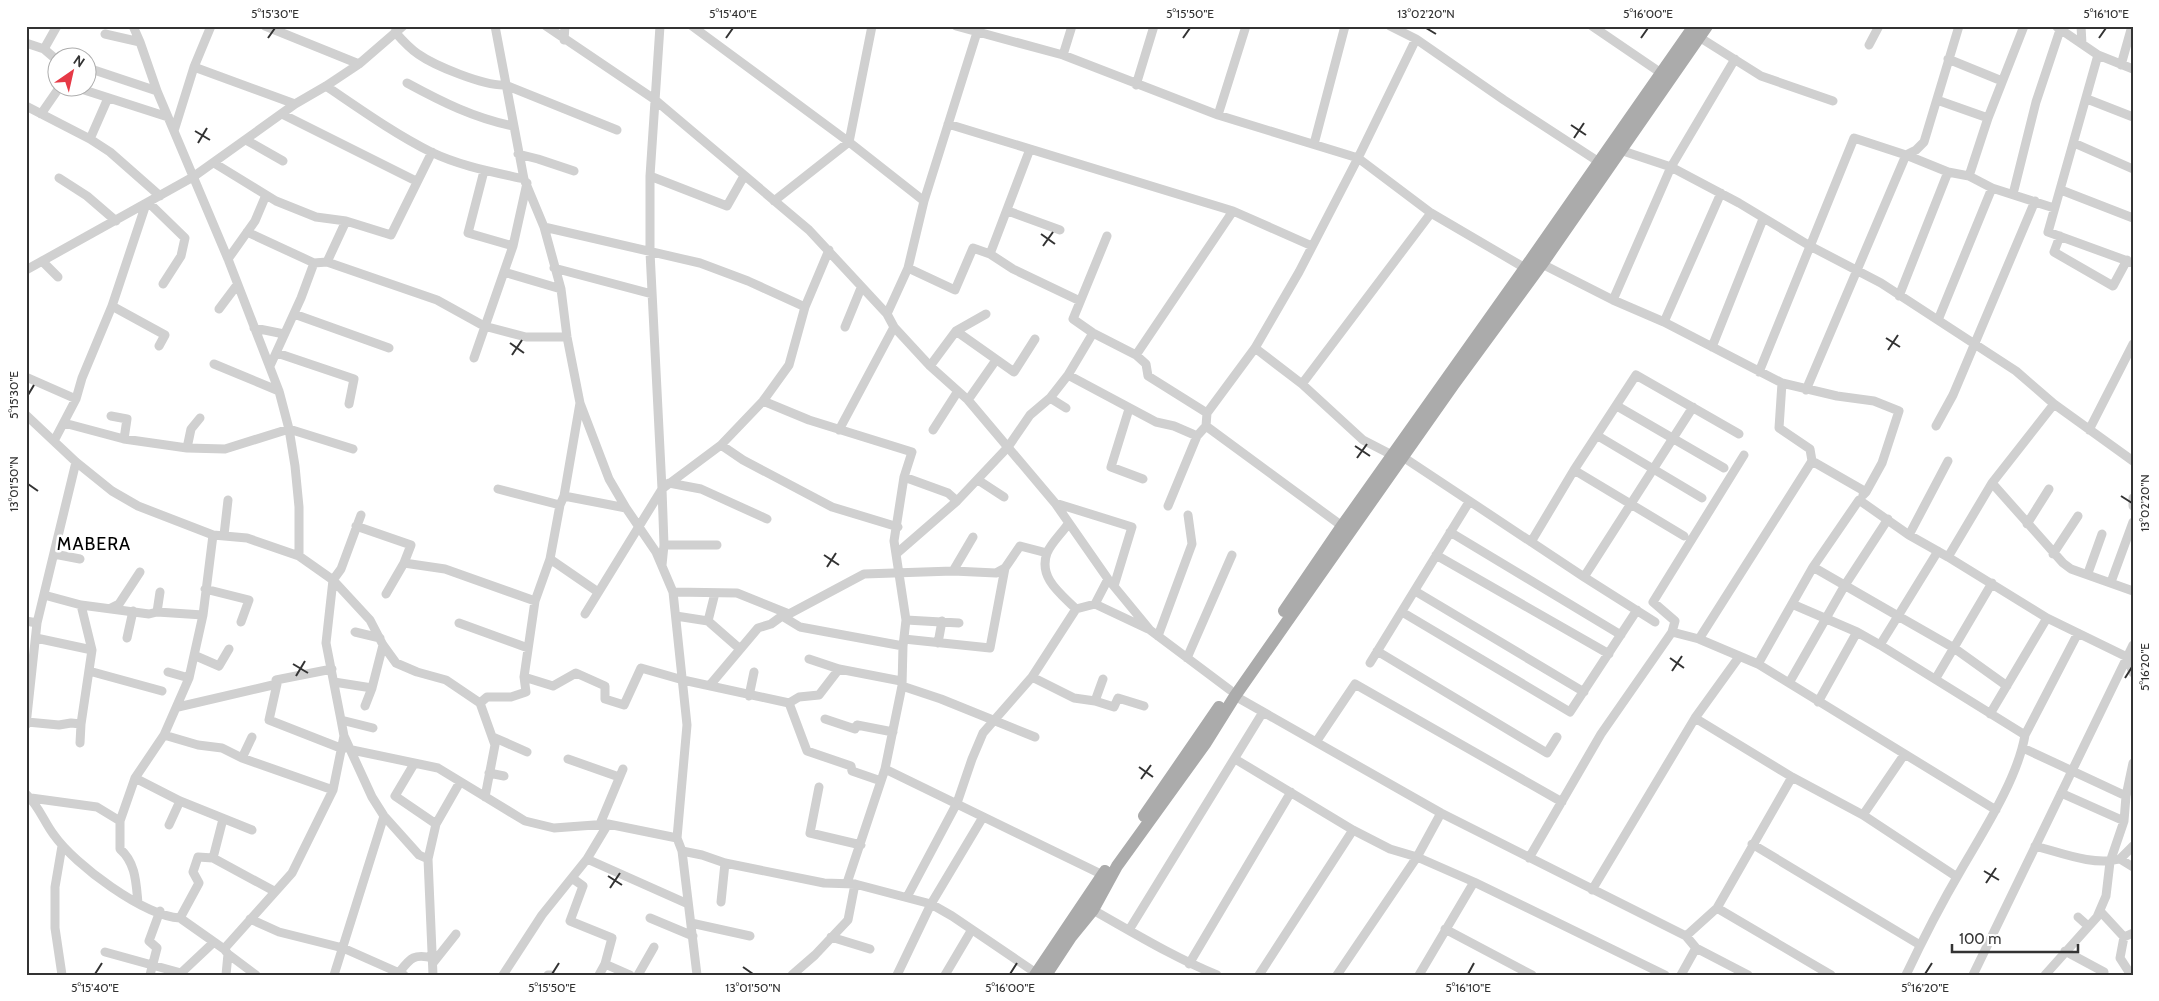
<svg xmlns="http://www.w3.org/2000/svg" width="2159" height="1001" font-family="Cabin,sans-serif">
<rect width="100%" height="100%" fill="#fff"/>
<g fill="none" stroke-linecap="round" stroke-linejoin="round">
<path stroke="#d0d0d0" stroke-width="9" d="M133 26 140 42 157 91 228 259 279 391 289 429 295 466 299 507V556
M265 26 359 64
M495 26 524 179 544 227 561 289 567 337 580 403 609 479 626 508 656 552 673 592 687 725 677 838 682 851 697 975
M546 26 654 99 809 230 887 314 894 327 930 366 968 400 1055 503 1108 579 1150 630 1230 690
M692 26 849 142 924 201
M956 26 1063 55 1218 115 1358 158 1431 213 1525 268
M1390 26 1416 39 1504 100 1599 162
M1592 26 1661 73
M1959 26 1924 142 1916 150 1906 155 1948 172 1969 176 1992 188 2054 208
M2081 26 2082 44
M2057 27 2098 55 2133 69
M395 32C402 40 409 48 418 54 435 66 484 86 505 85L617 130
M105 34 140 42
M1699 37 1761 76 1833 101
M564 40 565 26
M26 43 44 49 57 26
M1869 45 1879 26
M44 49 58 61
M1063 55 1072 26
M2098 55 2048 232 2133 263
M1948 59 2002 81
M2121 65 2132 26
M194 67 295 104
M88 68 157 91
M407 83C442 102 474 118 513 126
M1136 85 1154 26
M326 86C360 109 395 134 431 152 460 166 493 172 524 179
M78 88 168 117
M2087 99 2133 117
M1937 100 1988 118
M26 106 90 139 110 152 160 196
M41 114 59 88
M282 114 416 181
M1218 115 1246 26
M948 124 1233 211 1312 246
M174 131 194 67 211 26
M90 139 108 98
M246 140 283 161
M2074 143 2133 169
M1314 144 1345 26
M1620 150 1671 167 1739 203 1810 246 1881 283 2016 371 2054 404 2133 461
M518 154 538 159 574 171
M214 163 276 201 316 217 346 221 391 235 432 152
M484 171 468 233 513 246
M650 176 727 206 744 176
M1969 176 1988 118 2024 26
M59 178 87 196 116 221
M2061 190 2133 218
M1721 193 1664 322 1782 383 1837 396 1874 401 1899 411 1882 463 1866 492
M2013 194 2036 102 2060 30
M774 201 849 142 872 26
M149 203 185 238 181 256 163 284
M1008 211 1060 230
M544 227 700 263 748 281 805 307
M247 232 314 263 327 262 437 300 484 326 526 337H567
M1107 236 1073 319 1093 333 1136 355 1146 364 1148 376 1207 413
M2060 236 2054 252 2113 286 2127 260
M990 254 1030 149
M228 259 255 221 266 195
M42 261 58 277
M327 262 346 221
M1542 264 1613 300 1671 167 1735 59
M554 268 652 294
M908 268 955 290 973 248 990 254 1013 269 1080 301
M26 270 193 177 295 104 326 86 359 64 403 26
M504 272 561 289
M1899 296 1948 172
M1613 300 1664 322
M112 306 165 335 159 346
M219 309 237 285
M294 314 389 348
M887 314 908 268 924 201 979 26
M1938 320 1992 188
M845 327 861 288
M254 328 284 334
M956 331 1014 372 1035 339
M1712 347 1763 219
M1255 348 1302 384 1363 440 1392 455
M277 353 354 379 349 404
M1136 355 1233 211
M474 358 513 246 527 183
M214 364 279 391
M270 366 301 298 314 263
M930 366 956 331 986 314
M1759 372 1854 138 1906 155 1806 390
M1068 375 1156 422 1174 426 1197 436
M26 377 76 399
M1782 383 1779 428 1810 449 1812 461
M1302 384 1431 213
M1050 398 1066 408
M968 400 996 360
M763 401 809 420 912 452 904 477 894 541 906 620 903 646 902 686 885 769 847 883
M1617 406 1724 468
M1129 409 1111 467 1143 479
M26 415 76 462 112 491 138 506 213 535 247 538 299 556 333 580 370 620 383 645 396 663 417 672 446 680 480 703 495 745 485 797
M111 416 127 419 124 439
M64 423 124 439 187 448 225 449 289 429 353 449
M1206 426 1342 526
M1936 426 1953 395 2035 201
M839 430 894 327
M933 430 958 391
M2089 430 2133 344
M1598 436 1702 498
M54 441 76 399 82 378 112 306 146 204
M721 445 743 460 832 507 898 527
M187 448 191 429 200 418
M1403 457 1584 577 1655 622
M1574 470 1684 536
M904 477 948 493 957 501
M978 480 1004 497
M669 483 701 489 767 519
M1992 483 2063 563 2071 569 2133 591
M498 489 560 505
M564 496 626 508
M2133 498V506
M1055 503 1132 527 1114 586
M1168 506 1197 436 1206 426 1207 413 1255 348 1299 272 1358 158 1416 39
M361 515 341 569 333 580 326 643 341 720 344 736 372 797 384 816 419 855 428 859 433 975
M1068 524C1062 533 1051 543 1047 553 1038 578 1061 594 1076 609L1095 604 1148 629
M2027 524 2049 489
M356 526 411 545 404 563
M1450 532 1621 635
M224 535 228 500
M1909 535 1948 461
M1531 542 1574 470 1636 375 1739 434
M664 545H717
M1938 551 1898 616 1954 648 2007 686
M54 554 80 559
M896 554 957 501 1008 447 1030 415 1050 398 1068 375 1093 333
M2053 554 2078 516
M1436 555 1609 654
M1948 557 1992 483 2054 404
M550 559 598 592
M662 565 664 545 662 489 721 445 763 401 789 365 805 307 829 250
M1813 567 1898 616 1880 645
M953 571 973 537
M2088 573 2102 534
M1584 577 1693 407
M2111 582 2133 522
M205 589 249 600 241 622
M1415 591 1584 692
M673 592 737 593 789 614
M715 593 708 621 740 649
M386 594 404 563 445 569 535 601
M44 595 81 605 149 614 157 612 203 615
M1095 604 1108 579
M1792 604 1857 632 1880 645 2025 735
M111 608 119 604 140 572
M157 612 160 592
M1402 612 1570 712 1637 610
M585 614 662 489 650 252V176L660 26
M676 616 708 621
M782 616 800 627 903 646
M906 620 959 623
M26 621 37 623
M459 623 528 648
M355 632 380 638
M1672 632 1699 639 1758 664 1996 810
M1158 636 1192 544 1188 515
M36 638 92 650
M127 638 133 611
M904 639 990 648 1005 568 1020 546 1047 553
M1699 639 1812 461 1866 492 1863 495
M938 643 942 621
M1377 651 1547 753 1557 737
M196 656 219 666 229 649
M1187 658 1232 555
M809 659 839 669 901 681
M1370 663 1469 502
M1758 664 1813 567 1859 500 1909 535 1948 557 2047 618 2127 657 2133 673
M332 669 276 680 277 684 269 720 343 749
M89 671 162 691
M168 672 189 678
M524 677 553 686 576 673 605 686V699L624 705 641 668 683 680 789 703 799 697 819 695 839 669
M1032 677 1074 698 1095 701 1114 707 1118 698 1144 706
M1936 678 1992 583
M334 682 372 688 365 706
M1789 683 1845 585 1888 519
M710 685 758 628 771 624 782 616 789 614 864 574 953 571 996 573 1005 568
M902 686 941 699 1035 737
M372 688 383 645
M749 696 754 672
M1235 696 1441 813 1686 936 1696 948 1681 975
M1095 701 1103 679
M1818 702 1857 632
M480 703 487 697H511L526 692 524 677 535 601 550 559 560 505 564 496 580 403
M789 703 807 751 851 766 852 771 881 781
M178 707 277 684
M1990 714 2047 618
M1695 718 1792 777 1863 815 1957 877
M825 719 855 729 857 725 893 732
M341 720 373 728
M27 722 59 725 71 723 81 724 92 650 81 605
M26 725 37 623 76 462
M164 735 198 745 222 748 242 758 333 790
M493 737 527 752
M1316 742 1355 684 1562 802
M80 743 81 724
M2023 748 2126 796
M352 750 438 768 525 821 554 828 608 824 677 838
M242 758 252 737
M568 759 619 777
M1235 759 1353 830 1390 849 1417 857 1474 882 1665 975
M414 764 395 796 436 824
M885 769 1103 875
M489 773 504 776
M135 778 180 801 252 830
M819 787 810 833 861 845
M2061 793 2124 821
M26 794C39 806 44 822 54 835 75 865 144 916 180 918L224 949 228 954 256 975
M31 798 97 807 120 821
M1863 815 1904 755
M600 824 623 769
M169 825 180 801
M1752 844 1920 945
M2035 846C2062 853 2093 866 2120 859L2133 867
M682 851 702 855 725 863 824 883 855 884 931 904 952 916 1036 973
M213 858 223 819
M1529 858 1601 734 1672 632 1675 621 1653 602 1744 455
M428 859 436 824 460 782
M587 859 688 904
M2120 859 2133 846
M572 878 583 886 570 921 612 938 605 964
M1592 890 1695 718 1739 657
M907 897 957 803 972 759 983 733 1032 677 1076 609
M721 902 725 863
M138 903C136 883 136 863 120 849V821L135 778 164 735 189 678 203 615 213 535
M1717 908 1831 975
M1093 910C1134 933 1173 957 1217 975
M2100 911 2124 937 2133 933
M2078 917 2088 926
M180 918 199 883 193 872 198 857 213 858 274 891
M650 918 693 936
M250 919 279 932 343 948 404 975
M691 923 750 936
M1445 929 1532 975
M1129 930 1263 712
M1686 936 1717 908 1792 777
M831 937 870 949
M2124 937 2120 958 2131 975
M1696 948 1748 975
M224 949 292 873 333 790 344 736
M2065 951 2104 972
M105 952 181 973
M433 963 456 934
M1189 964 1291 792
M62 975 55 928V887L62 846
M150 975 157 948 149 941 160 911
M182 975 181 973 214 942
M226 975 228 954
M334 975 384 816
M397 975C410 959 412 953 433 958
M503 975 542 915 587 859 608 824
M548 975H551
M599 975 605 964 630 975
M638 975 654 947
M792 975 815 955 848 920 855 884
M897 975 931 904 983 817
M945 975 971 931
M1259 975 1353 830
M1337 975 1417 857 1441 813
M1419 975 1474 882
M1906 975C1923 939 1941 904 1961 870 1983 832 2018 778 2025 735L2078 633
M1973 975 2133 645
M2045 975 2097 917 2106 896 2110 862 2124 821 2126 796 2133 763"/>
<path stroke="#ababab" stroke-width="12" d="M1284 611 1342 526 1525 268 1694 26
M1144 816 1219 707
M1035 975 1105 871
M1046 975 1071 937 1093 910 1117 866 1205 744 1235 696 1286 623 1454 384 1542 264 1707 26"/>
</g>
<path fill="none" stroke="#333" stroke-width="2" d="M1426 28 1436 34M268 38 275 28M726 38 733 28M1183 38 1190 28M1641 38 1648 28M2099 38 2106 28M1571 125 1586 135M195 131 210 140M1574 138 1584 123M198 143 207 128M1041 234 1055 244M1043 246 1053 232M1886 338 1900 347M510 343 524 353M1888 350 1898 335M512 355 522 340M28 395 34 385M1355 446 1370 456M1357 458 1367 444M28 484 38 491M2121 496 2132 503M824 555 839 565M827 567 836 553M1670 658 1684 668M293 664 308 673M1672 671 1682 656M296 676 305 661M2125 678 2132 667M1139 767 1153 777M1141 779 1151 765M1984 871 1999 880M608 876 622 885M1986 883 1996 868M610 888 620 873M743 967 753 974M95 974 102 963M552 974 559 963M1010 974 1017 963M1468 974 1474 963M1925 974 1932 963"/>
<g text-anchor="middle" stroke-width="5" stroke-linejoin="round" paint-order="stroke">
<g font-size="18" letter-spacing="1" fill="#000" stroke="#fff">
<text x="94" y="550">MABERA</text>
</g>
</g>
<rect width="2159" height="1001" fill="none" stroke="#ffffff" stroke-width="55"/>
<g transform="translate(72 72) rotate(34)"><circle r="24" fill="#ffffff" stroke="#adadad"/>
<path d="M0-4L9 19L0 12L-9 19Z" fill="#e63946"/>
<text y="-8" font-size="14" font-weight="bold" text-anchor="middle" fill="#333333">N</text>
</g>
<path d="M1952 944v8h126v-8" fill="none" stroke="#333333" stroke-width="2.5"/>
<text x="1959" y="944" font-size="15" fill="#333333" stroke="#ffffff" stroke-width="4" paint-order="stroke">100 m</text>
<rect x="28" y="28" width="2104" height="946" fill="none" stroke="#333" stroke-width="2"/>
<g font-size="12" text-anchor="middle" fill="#333">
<text x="275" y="18">5°15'30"E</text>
<text x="733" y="18">5°15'40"E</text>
<text x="1190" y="18">5°15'50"E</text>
<text x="1426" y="18">13°02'20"N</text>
<text x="1648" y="18">5°16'00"E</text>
<text x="2106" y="18">5°16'10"E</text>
<text transform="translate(14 395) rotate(-90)" y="4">5°15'30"E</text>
<text transform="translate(14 484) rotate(-90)" y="4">13°01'50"N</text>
<text transform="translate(2145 503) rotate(-90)" y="4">13°02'20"N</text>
<text transform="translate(2145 667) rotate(-90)" y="4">5°16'20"E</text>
<text x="95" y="992">5°15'40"E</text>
<text x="552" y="992">5°15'50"E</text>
<text x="753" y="992">13°01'50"N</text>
<text x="1010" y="992">5°16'00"E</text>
<text x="1468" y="992">5°16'10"E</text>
<text x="1925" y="992">5°16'20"E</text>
</g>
</svg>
